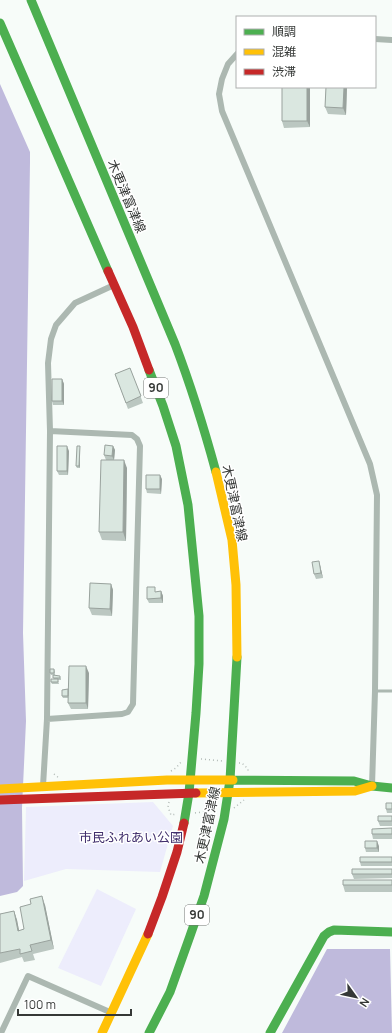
<svg xmlns="http://www.w3.org/2000/svg" width="392" height="1033" font-family="Manrope,'Noto Sans JP',sans-serif">
<rect width="100%" height="100%" fill="#f7fcf9"/>
<path fill="#ededfc" d="M153 802 173 826 160 872 66 869 24 881 26 807Z
M97 889 136 909 101 986 58 968Z"/>
<path fill="#bfbadc" d="M0 84 30 152V162L23 633 26 721 22 808 23 886 17 892 0 896Z
M327 949H390L392 1033H282Z"/>
<g fill="none" stroke-linecap="round" stroke-linejoin="round">
<path stroke="#b3bbb7" stroke-width="1.5" stroke-dasharray="1 3" stroke-linecap="butt" d="M201 759 223 761
M239 763H242L248 769V773
M171 771 176 768 182 761
M54 774 59 778
M169 802 168 807 171 815 177 814
M234 808 244 800
M195 813 217 810"/>
<path stroke="#acb8b1" stroke-width="3" d="M375 691H392"/>
<path stroke="#acb8b1" stroke-width="6" d="M375 39 392 40
M237 54 228 64 222 79 219 94 222 111 370 464 377 495 375 691 372 786
M47 719 122 714 128 712 133 704 140 446 137 439 132 435 50 431
M43 786 47 719 50 431 48 363 51 339 56 325 75 303 114 285
M1 1033 28 976 112 1013"/>
<path stroke="#4caf50" stroke-width="9" d="M31 0 175 344C191 386 204 428 216 472
M0 23 108 271
M149 370 163 406 176 446 188 505 199 616V664L196 713 189 793 184 823
M233 780 354 781 372 786 392 788
M149 1033 170 992 190 936 204 896 224 819 230 780 237 657
M270 1033 324 936 329 932 334 930 392 932"/>
<path stroke="#ffc107" stroke-width="9" d="M216 472 232 540 236 585 237 657
M0 789 167 780H233
M196 793 355 791 372 786
M102 1033 148 934"/>
<path stroke="#c62828" stroke-width="9" d="M108 271 133 327 149 370
M0 800 196 793
M148 934 162 897 177 852 184 823"/>
</g>
<path fill="#bbc7c1" d="M310 87V127L284 128 282 121Z
M326 87H347L346 115 328 114 325 107Z
M130 368 143 403 128 409 115 374Z
M62 379 64 384V405H53L52 401Z
M80 446V468H77L76 466Z
M113 446 115 450 114 460 127 468 126 541 102 540 99 532 106 460 104 455Z
M69 451 68 475H59L57 471Z
M162 479 161 494 147 493 146 489Z
M320 565 323 578 316 579 314 574Z
M111 584 113 590 112 616 92 615 89 608Z
M161 591 163 596V603H149L147 599 156 592Z
M54 669 55 671V675L61 678V680H58L59 684H52L51 682 54 679 53 675H51L50 673Z
M89 673 88 709H71L68 703V698H63L62 696Z
M392 803V813H387L386 809Z
M392 816V826H380L378 821Z
M392 828V839H373L372 834Z
M379 846V852H366L365 848Z
M392 857V866H361L360 862Z
M392 869V878L354 879 352 874Z
M392 880V892H345L343 885Z
M45 905 54 949 33 954 35 960 24 962 22 957 0 963V914L14 911 17 920 19 931 24 929Z"/>
<path fill="#99a29d" d="M307 87H310V127L307 121Z
M344 87H347L346 115 343 108Z
M62 379 64 384V405L62 401Z
M67 446 69 451 68 475 67 471Z
M80 446V468L79 466Z
M113 446 115 450 114 460 112 456Z
M124 460 127 468 126 541 123 532Z
M160 475 162 479 161 494 160 489Z
M319 561 320 565 323 578 321 573Z
M111 584 113 590 112 616 110 609Z
M161 591 163 596V603L161 598Z
M86 666 89 673 88 709 86 703Z
M377 841 379 846V852L377 848Z
M42 896 45 905 54 949 51 940Z
M14 911 17 920 21 940 18 931Z"/>
<path fill="#dae7e0" stroke="#99a29d" d="M282 87H307V121H282Z
M326 87H344L343 108 325 107Z
M130 368 141 396 126 403 115 374Z
M52 379H62V401H52Z
M105 445 113 446 112 456 104 455Z
M57 446H67V471H57Z
M77 446H80L79 466H76Z
M101 460H124L123 532H99Z
M146 475H160V489H146Z
M319 561 321 573 314 574 312 562Z
M90 583 111 584 110 609 89 608Z
M147 587H155V592L161 591V598L147 599Z
M69 666H86V703H68Z
M50 669H54V673H50Z
M53 675 60 676V678H53Z
M51 679H58V682H51Z
M68 689V696H62V690Z
M386 803H392V809H386Z
M378 816H392V821H378Z
M392 828V834H372V829Z
M365 841H377V848H365Z
M360 857H392V862H360Z
M352 869H392V874H352Z
M343 880H392V885H343Z
M42 896 51 940 30 945 32 951 20 954V949L0 953V914L14 911 18 931 24 929 20 907 31 904 30 899Z"/>
<g text-anchor="middle" stroke-width="3" stroke-linejoin="round" paint-order="stroke">
<g fill="#fff" stroke="#727472" stroke-width="1">
<rect x="144" y="378" width="24" height="20" rx="3"/>
<rect x="185" y="905" width="24" height="20" rx="3"/>
</g>
<g font-size="12" font-weight="bold" fill="#353836">
<text x="156" y="392">90</text>
<text x="197" y="919">90</text>
</g>
<g font-size="13" fill="#353836" stroke="#fff">
<text transform="translate(127 196) rotate(67)" y="5">木更津富津線</text>
<text transform="translate(235 503) rotate(78)" y="5">木更津富津線</text>
<text transform="translate(207 825) rotate(-78)" y="5">木更津富津線</text>
</g>
<g font-size="13" fill="#42306d" stroke="#fff">
<text x="131" y="842">市民ふれあい公園</text>
</g>
</g>
<rect x="236" y="16" width="140" height="72" fill="#ffffff" stroke="#aeafaf"/>
<rect x="244" y="29" width="20" height="6" fill="#4caf50" stroke="#aeafaf"/>
<text x="272" y="36" font-size="12" fill="#353836">順調</text>
<rect x="244" y="49" width="20" height="6" fill="#ffc107" stroke="#aeafaf"/>
<text x="272" y="56" font-size="12" fill="#353836">混雑</text>
<rect x="244" y="69" width="20" height="6" fill="#c62828" stroke="#aeafaf"/>
<text x="272" y="76" font-size="12" fill="#353836">渋滞</text>
<g transform="translate(356 997) rotate(123)" stroke="#ffffff" stroke-width="3" paint-order="stroke">
<path d="M0-3L7 15L0 10L-7 15Z" fill="#353836"/>
<text y="-6" font-size="11" font-weight="bold" text-anchor="middle" fill="#353836">N</text>
</g>
<path d="M18 1009v6h113v-6" fill="none" stroke="#353836" stroke-width="2"/>
<text x="24" y="1009" font-size="12" fill="#353836" stroke="#ffffff" stroke-width="3" paint-order="stroke">100 m</text>
</svg>
